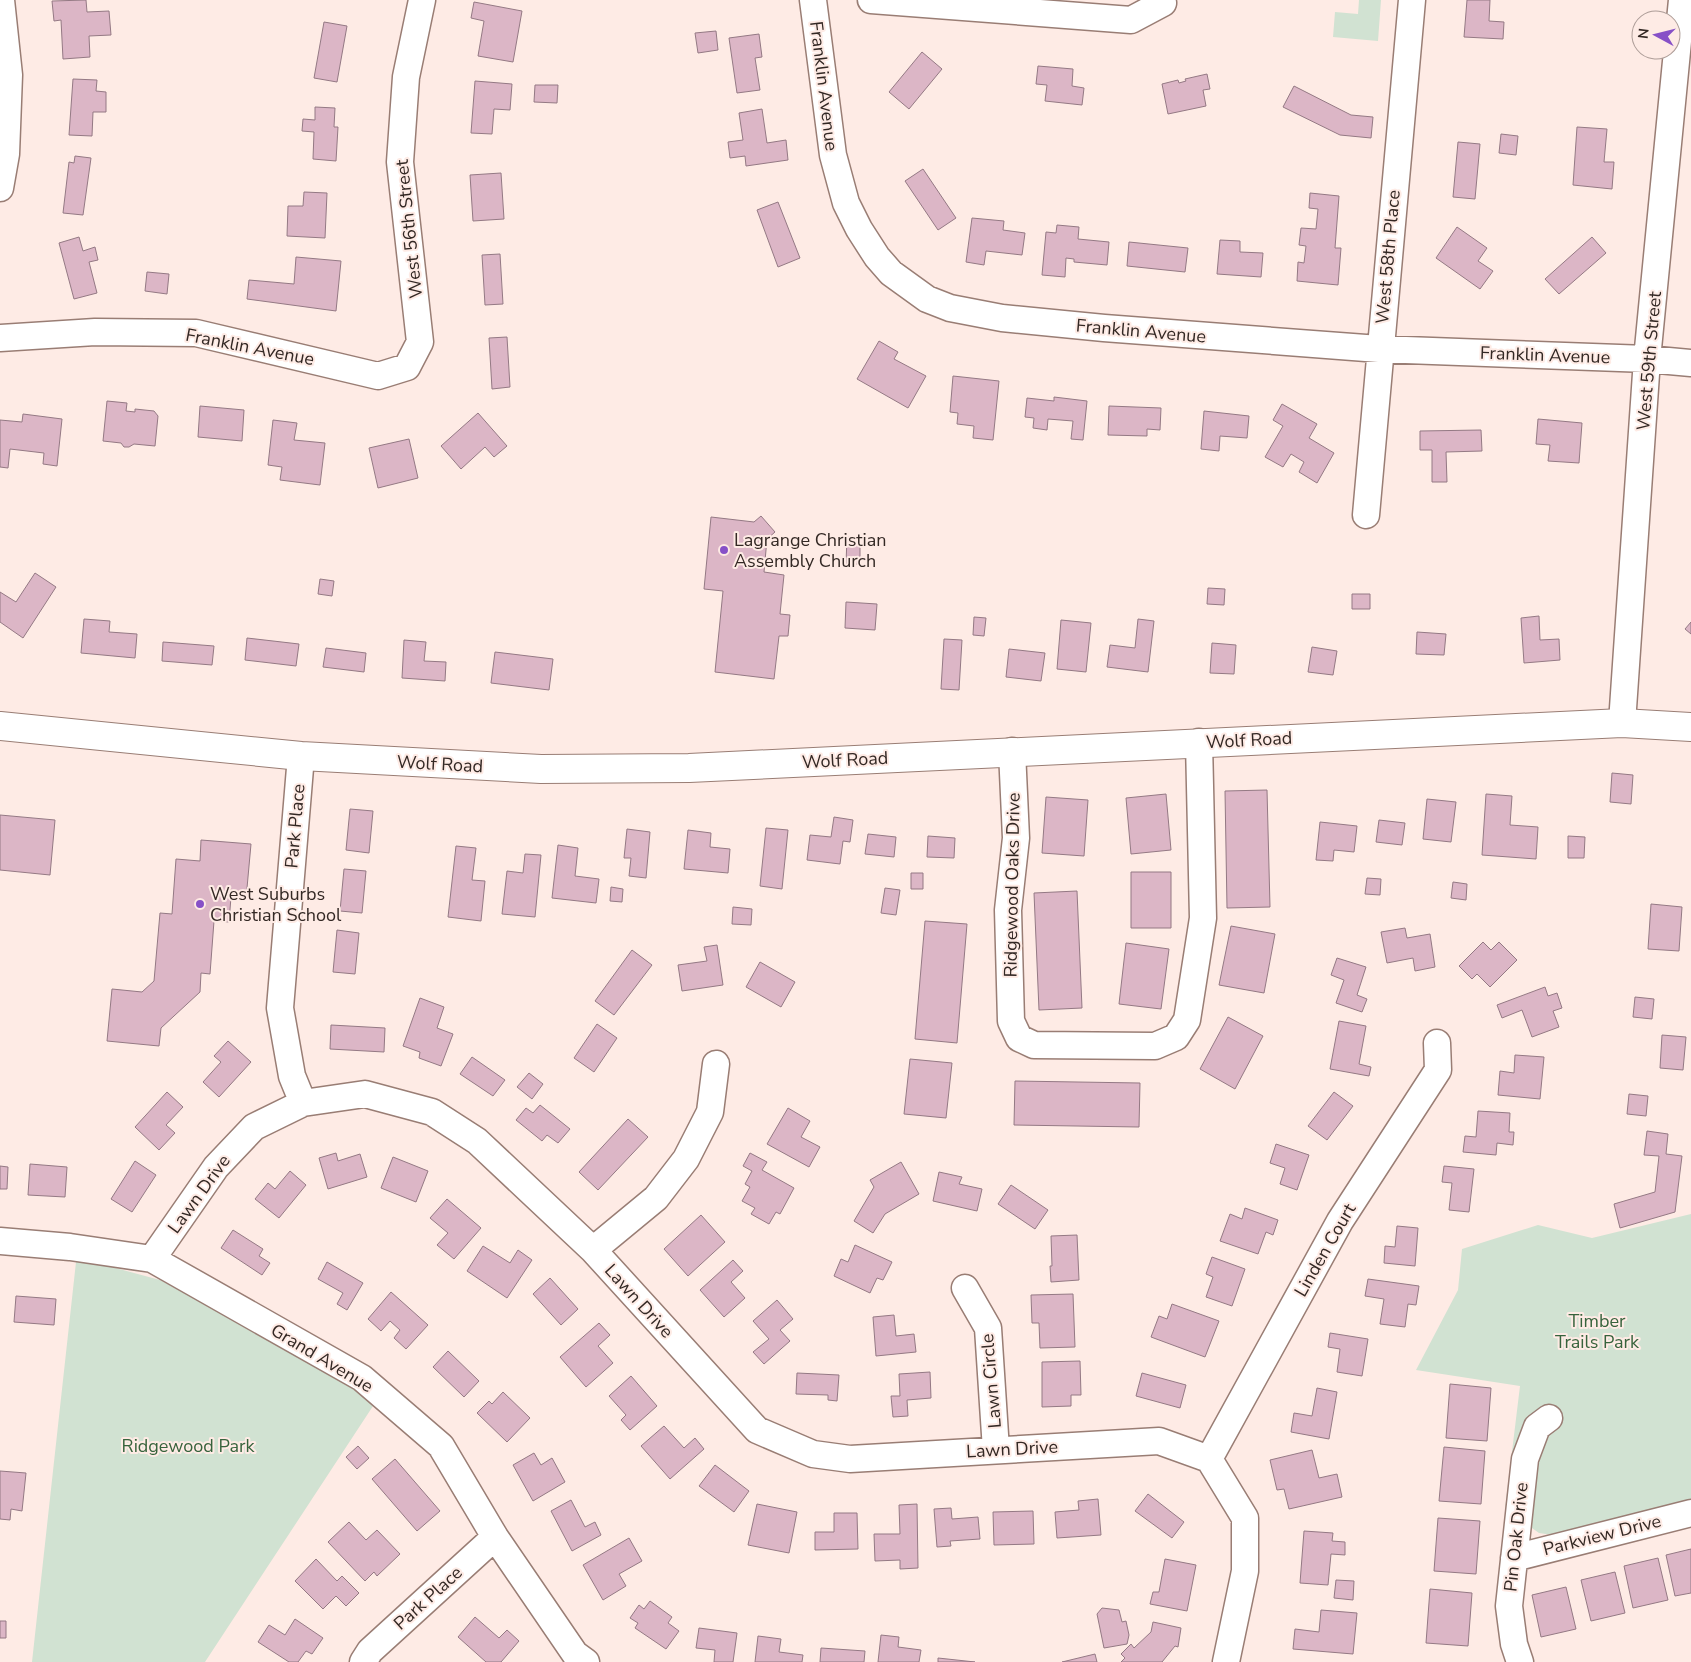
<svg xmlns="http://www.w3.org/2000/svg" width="1691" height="1662" font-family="'Nunito Sans',sans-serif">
<rect width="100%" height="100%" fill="#feebe5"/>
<path fill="#d1e2d2" d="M1359 0H1381L1378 41 1333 37 1335 12 1358 14Z
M1691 1214V1500L1552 1535 1539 1533 1505 1509 1520 1386 1416 1370 1458 1290 1462 1249 1538 1225 1592 1238Z
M76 1262 97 1263 160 1280 337 1375 375 1403 205 1662H32Z"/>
<path fill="#dcb6c6" stroke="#947984" d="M86 0 87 12 109 11 111 35 89 36 90 57 63 59 61 20 54 21 52 1Z
M1467 0H1490L1489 21 1504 22 1503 39 1464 37Z
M474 2 522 11 513 62 478 56 484 21 471 18Z
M324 22 347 26 337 82 314 78Z
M716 31 718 50 698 53 695 33Z
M759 34 762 57 755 58 760 90 737 93 729 38Z
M922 52 942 69 909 109 889 92Z
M1038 66 1073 69 1072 86 1084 88 1082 105 1045 101 1047 85 1036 84Z
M1207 74 1210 89 1203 90 1206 106 1168 114 1162 84 1178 80 1179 83 1186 81 1185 79Z
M73 79 97 80 96 91 106 92V112H93L92 136 69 135Z
M475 81 512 84 510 110 494 109 492 134 471 133Z
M535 85H558L557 103 534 102Z
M1294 86 1351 115 1373 117 1371 138 1340 135 1283 107Z
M315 107 335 108 334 127H338L336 161 313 159 314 132 302 131 303 119 315 120Z
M762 109 767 143 786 140 788 160 746 166 745 156 730 158 728 142 743 140 739 113Z
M1577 127 1607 129 1604 162H1614L1612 189 1573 185Z
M1501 134 1518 136 1516 155 1499 153Z
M1458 142 1480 144 1475 199 1453 197Z
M75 156 91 158 83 215 63 213 69 162 74 163Z
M923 169 956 218 938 230 905 181Z
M501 173 504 219 473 221 470 175Z
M304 192 327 193 325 238 287 236 288 206H303Z
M1310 193 1339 196 1335 248H1341L1338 285 1297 281 1298 262 1304 263 1306 246 1299 245 1301 228 1316 229 1318 209 1309 208Z
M778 202 800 258 778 267 757 210Z
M972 218 1004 221 1003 230 1025 233 1022 255 986 251 984 265 966 262Z
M1057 225 1079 227 1078 239 1109 242 1107 265 1074 262V259L1066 258 1065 277 1042 275 1046 232 1056 233Z
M1457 227 1487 248 1478 261 1493 271 1480 289 1436 258Z
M79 237 83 251 95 247 98 260 89 262 97 293 74 299 59 243Z
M1592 237 1606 253 1559 294 1545 279Z
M1220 240 1240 241V252L1263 253 1261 277 1217 274Z
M1129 242 1188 248 1185 272 1127 266Z
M500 254 503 304 485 305 482 255Z
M296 257 341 261 336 311 247 299 249 280 294 284Z
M147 272 169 274 167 294 145 291Z
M507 337 510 387 492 389 489 338Z
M879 341 898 352 894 359 926 376 908 408 857 379Z
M953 376 999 381 993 440 973 438 974 426 957 424 958 413 950 412Z
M1054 397 1087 401 1083 440 1071 439 1073 421 1048 419 1047 430 1033 428 1034 418 1025 417 1027 398 1054 401Z
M107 401 127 403 126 411 135 412V409L154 411 158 416 155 446 134 444 129 447H124L121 443 103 441Z
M1282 404 1317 424 1309 438 1334 453 1317 483 1299 472 1304 462 1291 454 1283 467 1265 457 1283 426 1273 420Z
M200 406 244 410 242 441 198 437Z
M1109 406 1161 408 1160 430 1147 429V436L1108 435Z
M1204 411 1249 416 1247 438 1220 436 1219 451 1201 449Z
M478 413 507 446 494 457 485 447 461 469 441 446Z
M23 414 62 419 57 466 43 464 44 453 10 449 8 468 0 467V420L22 422Z
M1538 419 1582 423 1579 463 1548 461 1550 445 1536 444Z
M273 420 297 423 294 440 325 443 320 485 280 480 282 467 268 465Z
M1481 430 1482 451 1446 452 1447 482H1432V450H1420V431Z
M409 439 418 478 378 488 369 448Z
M761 516 775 532 767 539 764 572 784 575 780 614 790 615 788 636H779L774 679 715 672 723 591 704 589 711 517 754 522Z
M847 537 860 538V564H846Z
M35 573 56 587 23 638 0 622V592L16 602Z
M320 579 334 581 332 596 318 594Z
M1208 588 1225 589 1224 605 1207 604Z
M1352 594H1370V609H1352Z
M846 602 877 604 875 630 845 628Z
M1539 616 1540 640 1559 639 1560 660 1524 663 1521 618Z
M974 617 986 618 984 636 973 635Z
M84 619 110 621 109 632 137 634 135 658 81 653Z
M1138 619 1154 621 1148 672 1107 667 1110 645 1135 648Z
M1061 620 1091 623 1086 672 1057 669Z
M1691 622V634L1685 629Z
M1417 632 1446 634 1444 655 1416 654Z
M247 638 299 644 296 666 245 660Z
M944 639 962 640 959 690 941 689Z
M404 640 426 642 424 661 446 662 445 681 402 678Z
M163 642 214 646 212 665 162 661Z
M1212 643 1236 645 1234 674 1210 673Z
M1312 647 1337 651 1333 675 1308 672Z
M326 648 366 653 364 672 323 667Z
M1009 649 1045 653 1041 681 1006 677Z
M495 652 553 659 549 690 491 683Z
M1612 773 1633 775 1631 804 1610 802Z
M1267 790 1270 907 1227 908 1225 791Z
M1166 794 1171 850 1131 854 1126 798Z
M1486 794 1512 796 1510 825 1538 827 1536 859 1482 855Z
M1046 797 1088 800 1084 856 1042 853Z
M1427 799 1456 802 1451 842 1423 839Z
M350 809 373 811 369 853 346 850Z
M0 815 55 820 50 875 0 870Z
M834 817 853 820 850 842 843 841 840 864 807 860 810 835 831 837Z
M1379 820 1405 823 1402 845 1376 842Z
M1320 822 1357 826 1354 852 1334 850 1333 861 1316 860Z
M766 828 788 830 782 889 760 886Z
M627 829 650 832 646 878 629 876 631 858H624Z
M688 830 711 833 710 847 730 849 728 873 684 869Z
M868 834 896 837 894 857 865 854Z
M928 836 955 838 954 858 927 857Z
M1568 836 1585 837 1584 858H1568Z
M201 840 251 844 246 899 231 897 229 922 214 921 210 974 201 973 200 992 161 1028 159 1046 107 1041 112 989 142 992 154 981 160 913 172 914 176 859 200 861Z
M558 845 578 848 575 876 599 879 596 903 552 898Z
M456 846 476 848 472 880 485 881 481 921 448 917Z
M525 854 541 855 535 917 502 914 507 871 523 873Z
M344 869 366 871 362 913 340 911Z
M1131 872H1171V928H1131Z
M911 873H923V889H911Z
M1367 878 1381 879 1380 895 1365 894Z
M1453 882 1467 884 1466 900 1451 898Z
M611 887 623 889 622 902 610 901Z
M885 888 900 890 896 915 881 913Z
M1077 891 1082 1008 1039 1010 1034 893Z
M1651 904 1682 907 1679 951 1648 949Z
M733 907 752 909 751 925 732 924Z
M925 921 967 924 957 1043 915 1039Z
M1231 926 1275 934 1264 993 1219 985Z
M1405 928 1407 938 1430 934 1435 967 1415 971 1413 958 1387 963 1381 932Z
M337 930 359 933 355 974 333 972Z
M1483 942 1491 950 1499 942 1517 960 1490 987 1477 974 1472 979 1459 966Z
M1126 943 1169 949 1161 1009 1119 1004Z
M717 945 723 985 682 991 678 965 707 961 704 947Z
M632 950 652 965 614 1015 595 1001Z
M1337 958 1366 967 1357 995 1367 999 1362 1012 1336 1003 1344 980 1331 975Z
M760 962 795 982 781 1007 746 987Z
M1545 987 1548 996 1557 993 1562 1008 1553 1011 1559 1027 1532 1037 1522 1010 1502 1018 1497 1005Z
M1635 997 1654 999 1652 1019 1633 1017Z
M420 998 444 1007 437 1028 453 1034 441 1066 419 1058 420 1052 403 1046Z
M1228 1017 1263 1036 1235 1089 1200 1069Z
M1339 1021 1366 1026 1359 1064 1371 1067 1369 1076 1330 1069Z
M597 1024 617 1038 594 1072 574 1058Z
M331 1025 385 1028 384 1052 330 1049Z
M1662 1035 1686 1037 1683 1070 1660 1068Z
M228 1041 251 1062 219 1097 203 1082 221 1062 214 1056Z
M1515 1055 1544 1057 1540 1099 1498 1095 1500 1071 1514 1073Z
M472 1057 505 1080 493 1096 460 1074Z
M910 1059 952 1063 946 1118 904 1114Z
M529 1073 543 1084 532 1099 517 1087Z
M1015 1081 1140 1083 1139 1127 1014 1125Z
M167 1092 183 1107 166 1125 175 1133 159 1150 135 1127Z
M1334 1092 1353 1106 1327 1140 1308 1126Z
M1629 1094 1648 1096 1646 1116 1627 1114Z
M540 1105 570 1129 558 1143 547 1135 542 1141 516 1120 526 1108 533 1113Z
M788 1108 810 1121 801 1137 820 1147 809 1167 767 1144Z
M1478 1111 1510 1113 1509 1132H1514L1513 1145 1497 1143 1496 1155 1463 1152 1465 1136 1476 1137Z
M628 1119 648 1137 598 1190 579 1172Z
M1647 1131 1668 1134 1666 1154 1682 1156 1675 1212 1620 1228 1614 1204 1655 1192 1659 1156 1644 1155Z
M1276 1144 1309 1155 1297 1190 1280 1184 1285 1168 1270 1163Z
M336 1153 338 1161 360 1154 367 1177 328 1189 319 1158Z
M750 1153 767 1162 762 1170 794 1188 780 1214 776 1212 769 1224 751 1214 755 1208 742 1201 750 1187 745 1184 752 1171 743 1166Z
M393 1157 428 1171 416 1202 381 1188Z
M135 1161 156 1175 132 1212 111 1199Z
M901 1162 919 1194 885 1214 873 1233 854 1221 874 1187 870 1180Z
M30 1164 67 1167 65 1197 28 1195Z
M0 1166 8 1167 7 1189H0Z
M1444 1166 1474 1169 1469 1212 1449 1210 1452 1183 1442 1182Z
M290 1171 306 1185 279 1218 255 1199 268 1183 275 1189Z
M939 1172 962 1177 959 1184 982 1189 977 1211 933 1201Z
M1011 1185 1048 1210 1035 1229 998 1204Z
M447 1199 481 1228 454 1259 437 1245 448 1233 430 1218Z
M1245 1208 1278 1220 1273 1235 1266 1232 1258 1254 1220 1241 1230 1214 1242 1219Z
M701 1215 725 1242 688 1276 664 1249Z
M1397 1226 1418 1228 1415 1266 1384 1263 1385 1246 1395 1247Z
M233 1230 263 1249 259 1256 270 1263 262 1275 221 1248Z
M1077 1235 1079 1280 1051 1282 1050 1266H1052L1051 1236Z
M855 1245 892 1262 883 1280 877 1278 870 1293 834 1276 841 1259 848 1262Z
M483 1246 510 1263 518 1250 532 1260 507 1298 467 1271Z
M1212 1257 1245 1269 1232 1306 1206 1297 1213 1277 1206 1274Z
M733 1260 743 1271 731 1282 745 1298 724 1317 700 1290Z
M327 1262 363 1283 347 1310 337 1304 343 1293 318 1279Z
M550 1278 578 1309 561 1325 533 1294Z
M1368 1279 1419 1286 1416 1305 1408 1304 1405 1327 1380 1324 1384 1299 1365 1296Z
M391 1292 428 1325 406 1349 394 1338 400 1330 390 1321 381 1331 368 1319Z
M1073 1294 1075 1347 1040 1348 1039 1323H1032L1031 1295Z
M16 1296 56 1299 54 1325 14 1322Z
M777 1300 793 1319 780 1330 790 1341 764 1364 753 1352 769 1339 753 1321Z
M1172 1304 1219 1321 1205 1357 1151 1337 1159 1316 1167 1319Z
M894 1315 896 1336 914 1334 916 1352 876 1356 873 1317Z
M599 1323 610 1335 598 1346 613 1363 586 1387 560 1357Z
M1330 1333 1368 1339 1362 1376 1337 1372 1340 1349 1328 1347Z
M448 1351 479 1381 464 1397 433 1367Z
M1080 1361 1081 1395H1071V1406L1042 1407V1362Z
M930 1372 931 1398 907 1400 908 1416 893 1417 891 1396H900L899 1374Z
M797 1373 839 1375 837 1401 828 1400V1395L796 1394Z
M1142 1373 1186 1385 1180 1408 1136 1396Z
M631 1376 657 1406 630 1430 621 1420 626 1415 609 1396Z
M1450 1384 1491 1388 1487 1441 1446 1438Z
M1317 1388 1337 1392 1329 1439 1291 1432 1294 1413 1312 1416Z
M503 1392 530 1418 507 1442 477 1413 489 1401 492 1404Z
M664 1426 684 1448 695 1438 704 1449 670 1479 641 1446Z
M358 1446 369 1458 357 1469 346 1457Z
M1444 1447 1485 1451 1481 1504 1439 1501Z
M1312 1450 1319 1478 1337 1474 1342 1497 1289 1509 1284 1489 1277 1490 1270 1460Z
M534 1453 541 1465 552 1458 565 1482 533 1501 513 1465Z
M395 1459 440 1511 417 1531 372 1479Z
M715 1465 749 1491 734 1512 699 1486Z
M0 1471 26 1473 22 1511 11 1509 10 1520 0 1519Z
M1148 1494 1184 1522 1172 1538 1135 1511Z
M1098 1499 1101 1535 1057 1538 1055 1512 1079 1510 1078 1501Z
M571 1500 585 1527 595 1522 601 1535 572 1551 551 1511Z
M757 1504 797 1512 789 1553 748 1545Z
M917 1504 918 1568 900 1569V1560L875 1561 874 1534H900L899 1505Z
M951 1508 952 1519 978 1517 980 1539 950 1541 951 1546 937 1547 934 1509Z
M1033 1511 1034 1544 994 1545 993 1512Z
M834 1513H857L858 1549 815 1550V1532H834Z
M1438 1518 1480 1521 1476 1574 1434 1571Z
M349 1522 366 1540 377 1530 400 1554 377 1576 374 1572 365 1581 328 1542Z
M1304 1531 1333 1533 1332 1541 1345 1542V1555L1331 1554 1328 1585 1300 1583Z
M629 1538 642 1561 619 1574 626 1586 603 1600 583 1565Z
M1691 1549V1593L1675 1596 1666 1555Z
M1658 1558 1668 1600 1633 1608 1624 1566Z
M316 1559 337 1581 342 1576 359 1593 346 1606 336 1596 323 1609 295 1581Z
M1165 1559 1196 1565 1187 1611 1150 1604 1153 1592H1159Z
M1615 1572 1625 1613 1591 1621 1581 1580Z
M1336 1580 1354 1581 1353 1600 1334 1598Z
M1566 1587 1576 1629 1541 1637 1532 1595Z
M1430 1589 1472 1593 1468 1646 1426 1643Z
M650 1601 672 1617 668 1623 679 1631 666 1649 635 1628 638 1623 630 1618 639 1605 644 1609Z
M1102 1608 1119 1610 1122 1622 1126 1621 1129 1635 1127 1644 1104 1648 1097 1614Z
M1321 1610 1357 1613 1353 1654 1293 1649 1295 1629 1319 1632Z
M475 1617 499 1638 507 1630 519 1641 501 1662H486L458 1637Z
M295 1619 323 1638 312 1654 306 1651 298 1662H289L258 1642 269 1625 285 1635Z
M0 1621H6V1638H0Z
M1153 1622 1181 1628 1178 1647 1175 1646 1162 1662H1121L1125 1658 1121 1654 1131 1644 1134 1648 1151 1632Z
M699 1628 737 1633 733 1662H714L715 1650 696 1648Z
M881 1635 899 1637 898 1647 921 1650 919 1662H878Z
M758 1636 781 1639 779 1652 803 1655 802 1662H755Z
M821 1648 865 1651 864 1662H820Z
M1095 1654 1097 1662H1062Z
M938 1658 975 1662H938Z"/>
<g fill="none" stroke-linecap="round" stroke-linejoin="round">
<defs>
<path id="minor" d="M813 0 833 155 846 203 859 229 877 257 891 273 927 299 950 308 1002 318 1104 328 1379 349 1647 359 1691 363
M871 0 1131 20 1163 3
M0 188 6 154 9 75 1 0
M0 338 95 332 196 333 378 376 407 367 420 342 400 162 406 77 422 0
M1366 515 1412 0
M1622 723 1647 359 1682 0
M1012 751 1016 838 1008 910 1011 1021 1019 1038 1034 1045 1155 1046 1176 1037 1187 1020 1203 918 1199 742
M301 756 280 1008 292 1076 303 1103
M0 1241 70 1247 152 1259 362 1378 441 1446 495 1537 575 1654 586 1662
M593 1250 656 1198 686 1159 710 1112 716 1064
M152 1259 216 1167 254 1127 303 1103 365 1094 432 1112 477 1141 593 1250 757 1430 813 1454 850 1459 1159 1441 1209 1459
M965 1288 988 1328 996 1450
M1209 1459 1340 1221 1438 1070 1437 1043
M1209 1459 1245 1518V1571L1226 1662
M1514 1558 1691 1513
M363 1662 370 1651 495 1537
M1520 1662 1514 1644 1509 1606 1525 1459 1537 1427 1549 1418"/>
<path id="major" d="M0 726 301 756 541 769 689 768 1622 723 1691 727"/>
</defs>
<use href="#minor" stroke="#997d74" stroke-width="29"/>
<use href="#major" stroke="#997d74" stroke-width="30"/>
<use href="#minor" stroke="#fff" stroke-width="26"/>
<use href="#major" stroke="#fff" stroke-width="28"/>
</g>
<g fill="#8750c7" stroke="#feebe5" stroke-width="2">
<circle cx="724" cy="550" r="5"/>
<circle cx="200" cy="904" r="5"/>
</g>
<g text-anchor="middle" stroke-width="4" stroke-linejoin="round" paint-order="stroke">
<g font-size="18" fill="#332824" stroke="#feebe5">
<text transform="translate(824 86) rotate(83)" y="6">Franklin Avenue</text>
<text transform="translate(409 229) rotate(-96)" y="6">West 56th Street</text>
<text transform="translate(1388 257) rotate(-85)" y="6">West 58th Place</text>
<text transform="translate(1141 331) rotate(5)" y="6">Franklin Avenue</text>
<text transform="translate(250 347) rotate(11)" y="6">Franklin Avenue</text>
<text transform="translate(1545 355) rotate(2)" y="6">Franklin Avenue</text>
<text transform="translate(1649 361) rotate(-85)" y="6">West 59th Street</text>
<text transform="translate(1249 740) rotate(-3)" y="6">Wolf Road</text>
<text transform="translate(845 760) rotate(-3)" y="6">Wolf Road</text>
<text transform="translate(440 764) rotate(3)" y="6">Wolf Road</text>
<text transform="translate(295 826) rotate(-85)" y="6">Park Place</text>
<text transform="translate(1012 885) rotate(-89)" y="6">Ridgewood Oaks Drive</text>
<text transform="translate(199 1194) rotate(-54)" y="6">Lawn Drive</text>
<text transform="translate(1325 1250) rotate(-60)" y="6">Linden Court</text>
<text transform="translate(639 1301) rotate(48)" y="6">Lawn Drive</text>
<text transform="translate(322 1358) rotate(31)" y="6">Grand Avenue</text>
<text transform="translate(991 1381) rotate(-95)" y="6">Lawn Circle</text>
<text transform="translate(1012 1449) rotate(-3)" y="6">Lawn Drive</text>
<text transform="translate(1602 1535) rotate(-14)" y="6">Parkview Drive</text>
<text transform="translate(1516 1537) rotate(-84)" y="6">Pin Oak Drive</text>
<text transform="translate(428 1598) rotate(-42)" y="6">Park Place</text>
</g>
<g font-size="18" fill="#332824" stroke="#feebe5" text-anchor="start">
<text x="734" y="546">Lagrange Christian<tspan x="734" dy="21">Assembly Church</tspan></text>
<text x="210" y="900">West Suburbs<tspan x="210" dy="21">Christian School</tspan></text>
</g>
<g font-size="18" fill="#37633c" stroke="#feebe5">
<text x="1597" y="1327">Timber<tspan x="1597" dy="21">Trails Park</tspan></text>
<text x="188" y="1452">Ridgewood Park</text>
</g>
</g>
<g transform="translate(1656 35) rotate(277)"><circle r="24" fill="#feebe5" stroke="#ad9d98"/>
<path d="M0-4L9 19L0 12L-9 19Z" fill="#8750c7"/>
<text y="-8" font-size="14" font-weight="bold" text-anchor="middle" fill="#332824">N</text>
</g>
</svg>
